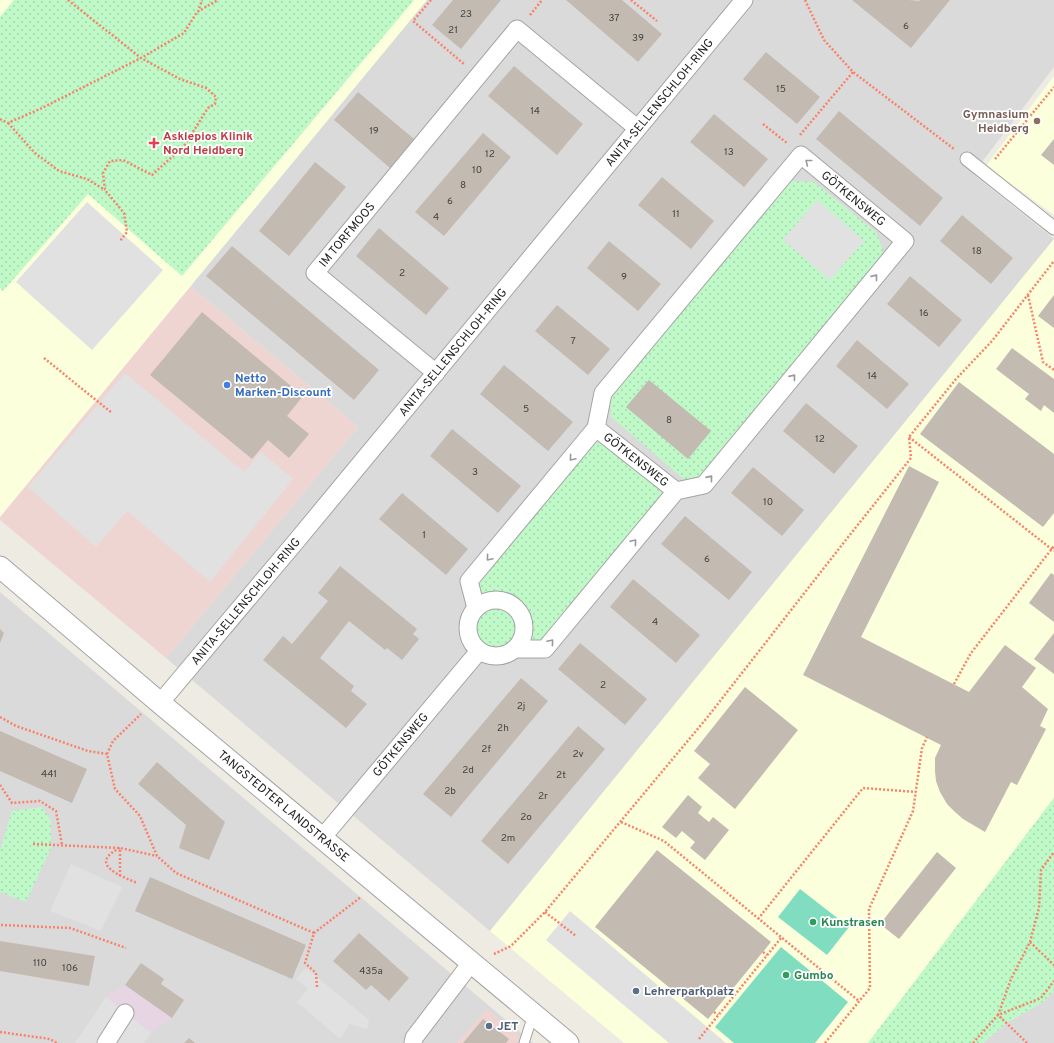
<svg xmlns="http://www.w3.org/2000/svg" width="1054" height="1043" font-family="Overpass,sans-serif">
<defs>
<pattern id="park-dots" width="8" height="8" patternUnits="userSpaceOnUse"><rect width="8" height="8" fill="#bff9c8"/><path d="M2 2h.1M6 6h.1" fill="none" stroke="#a4d5ab" stroke-width="1.8" stroke-linecap="round"/></pattern>
</defs>
<rect width="100%" height="100%" fill="#eeebe3"/>
<path fill="#dbdada" d="M427 0H1054V67L973 174 1054 239 490 931 166 658 358 427 190 286Z
M0 592 533 1043H0Z
M1054 990V1043H983L1008 1022 1045 1001Z"/>
<path fill="#efd5d2" d="M190 286 358 427 166 658 0 520V517Z
M487 1009 528 1043H457Z"/>
<path fill="#e7d5e3" d="M125 985 172 1018 151 1033 106 997Z"/>
<path fill="#fcffdc" d="M0 0H427L0 517Z
M1054 76V215L986 166Z
M1054 239V798L868 1043H624L490 931Z"/>
<path fill="url(#park-dots)" d="M14 0H414L182 276 88 194 3 291 0 288V17Z
M790 181 814 182 876 232 884 253 697 479H684L611 417 610 399Z
M599 435 666 491 541 642 524 644C526 638 528 629 527 622 524 606 508 595 492 598 487 599 481 601 477 603V586Z
M472 628a25 25 0 1 1 50 0a25 25 0 1 1-50 0Z
M1054 798V990L1045 1001 1008 1022 983 1043H868Z
M42 807 51 821V848L26 902 0 892V851L12 811Z"/>
<path fill="#81ddc0" d="M800 889 849 927 827 955 778 917Z
M781 947 848 1002 815 1043H734L715 1027Z"/>
<path fill="#e1e1e1" d="M817 200 864 241 830 280 783 240Z
M87 202 163 270 92 350 16 282Z
M125 373 244 472 261 452 293 479 210 582 127 511 96 547 28 487Z
M71 864 122 887 101 931 50 911Z
M570 911 726 1043H669L546 940Z
M306 968 369 1020 367 1029 350 1024 340 1039 297 1002 308 989 296 979Z
M106 997 151 1033 144 1043H75Z"/>
<path fill="#c3bab2" d="M453 0H501L461 49 432 25Z
M566 0H622L662 34 638 62Z
M852 0H909L919 1 920 0H950L911 48Z
M766 52 820 97 797 124 743 79Z
M514 66 583 124 557 155 488 96Z
M358 92 414 139 390 168 334 120Z
M839 111 943 198 920 226 816 139Z
M714 114 768 159 744 187 690 142Z
M483 133 511 157 444 236 415 212Z
M1054 139V165L1041 155Z
M315 162 346 187 289 256 259 231Z
M662 177 714 221 691 249 638 205Z
M962 215 1013 258 991 284 940 241Z
M379 228 449 288 426 315 356 256Z
M609 241 661 284 638 311 587 268Z
M232 246 379 370 354 400 206 276Z
M910 276 962 320 939 347 887 304Z
M1054 295V328L1038 316Z
M557 305 610 349 588 375 535 331Z
M202 312 303 396 287 416 309 434 289 458 268 440 252 459 150 375Z
M857 340 909 384 887 409 836 366Z
M1012 348 1054 379V413L1044 405 1041 411 1025 399 1029 394 996 369Z
M504 365 573 422 548 451 480 394Z
M649 380 711 431 688 459 626 407Z
M959 382 1054 454V513L1043 527 920 434Z
M806 403 858 446 834 474 783 431Z
M452 429 521 486 498 513 430 456Z
M909 466 939 482 861 637 969 692 1005 645 1036 668 1022 687 1048 709 1040 726 1046 729 1017 785 1011 782 985 832 963 819 954 811 947 804 940 792 936 781 935 771V758L941 745 803 675Z
M753 467 804 510 782 536 731 493Z
M402 493 468 549 446 575 379 519Z
M685 516 752 572 729 600 661 544Z
M340 566 417 629 413 634 419 639 402 660 387 648 385 650 349 621 320 658 354 686 351 691 367 704 346 728 263 660 283 636 292 644 328 601 318 593Z
M1051 573 1054 575V622L1029 603Z
M633 579 700 635 676 663 610 607Z
M0 629 4 633 0 643Z
M1054 633V674L1034 659Z
M580 643 647 699 625 725 558 669Z
M521 678 548 701 451 817 423 794Z
M745 687 798 730 735 809 698 778 710 764 694 751Z
M578 726 605 749 508 864 481 841Z
M0 731 87 769 72 803 0 771Z
M157 762 225 822 209 860 179 848 186 825 138 784Z
M688 795 702 807 698 813 709 822 713 817 729 830 705 860 690 848 695 842 682 831 676 838 662 827Z
M657 850 771 942 708 1019 595 927Z
M937 852 956 868 899 939 880 924Z
M150 877 306 945 292 979 135 911Z
M359 933 409 978 389 1001 371 985 366 990 333 961Z
M0 941 95 956 89 986 0 971Z
M141 963 164 979 161 984 184 1000 172 1018 125 985Z
M483 1019 509 1039 506 1043H463Z
M189 1038 195 1043H184Z"/>
<g fill="none" stroke-linecap="round" stroke-linejoin="round">
<defs>
<path id="service" d="M524 1043 533 1015"/>
<path id="pedestrian" d="M967 159 1054 228"/>
<g id="minor">
<path id="s1" d="M436 373 315 273 517 29 637 128"/>
<path id="s2" d="M596 428 676 491"/>
<circle cx="496" cy="628" r="28"/>
<path id="s3" d="M476 608 469 581 596 428 603 393 801 155 905 241 704 485 676 491 545 649H516"/>
<path id="s4" d="M160 703 298 539 744 0"/>
<path id="s5" d="M322 838 479 651"/>
<path d="M106 1043 125 1013"/>
<path d="M413 1043 414 1038 471 963"/>
</g>
<g id="tertiary">
<path id="s6" d="M0 567 160 703 568 1043"/>
</g>
</defs>
<use href="#service" stroke="#a4a4a4" stroke-width="11"/>
<use href="#pedestrian" stroke="#a4a4a4" stroke-width="15"/>
<use href="#minor" stroke="#a4a4a4" stroke-width="19"/>
<use href="#tertiary" stroke="#a4a4a4" stroke-width="23"/>
<path stroke="#f9826a" stroke-width="2.5" stroke-dasharray="2 2" stroke-linecap="butt" d="M68 0 141 58 180 79 206 88 216 97 215 104 208 108 184 146 152 175 123 160 110 161 103 173 105 190 124 213 127 232 120 241
M431 0 413 21 464 64
M631 0 657 21
M805 0 824 40 853 72 954 149
M198 12 202 0
M530 15 542 0
M0 119 8 123 42 108 141 58 184 33 197 12 218 0
M8 123 35 153 59 171 87 179 105 190
M763 124 787 143
M800 135 853 72
M995 159 1054 87
M1028 295 1043 362 1054 370
M44 358 112 413
M909 437 1054 551
M954 684 971 653 1054 546
M0 717 16 726 88 751 107 754 115 789 140 816 157 856 176 873 314 933
M107 754 113 741 141 714
M0 785 12 803 40 801 56 811 62 845
M621 822 664 841 859 1001
M33 844 120 848 157 856
M120 876V848C87 864 121 876 137 883
M545 912 576 936
M758 919 863 788 916 792
M1 925 70 928 126 948
M1030 942 1054 965
M763 952 767 955
M494 954 511 946 545 912 706 719 845 541 911 458 909 437 956 379 992 341 1054 261
M317 987 316 973 305 963 314 933 361 897
M714 1012 718 1015
M0 1032 50 1039 57 1043
M699 1039 781 938
M825 1043 870 988 869 909 913 811 922 748 927 737
M973 1043 998 1015 1041 998 1054 981
M1027 1043 998 1015 1011 979 1030 942 1039 908 1041 870 1054 852"/>
<use href="#service" stroke="#fff" stroke-width="9"/>
<use href="#pedestrian" stroke="#fff" stroke-width="13"/>
<use href="#minor" stroke="#fff" stroke-width="17"/>
<use href="#tertiary" stroke="#fff" stroke-width="21"/>
</g>
<defs><path id="oneway-chevron" d="M-2-3.5L2.5 0L-2 3.5" fill="none" stroke-width="1.6" stroke-linecap="round" stroke-linejoin="round"/></defs>
<g stroke="#999">
<use href="#oneway-chevron" transform="translate(808 162) rotate(-141)"/>
<use href="#oneway-chevron" transform="translate(875 277) rotate(-51)"/>
<use href="#oneway-chevron" transform="translate(793 377) rotate(-51)"/>
<use href="#oneway-chevron" transform="translate(572 458) rotate(130)"/>
<use href="#oneway-chevron" transform="translate(710 478) rotate(-51)"/>
<use href="#oneway-chevron" transform="translate(634 542) rotate(-50)"/>
<use href="#oneway-chevron" transform="translate(489 558) rotate(130)"/>
<use href="#oneway-chevron" transform="translate(551 642) rotate(-50)"/>
</g>
<circle fill="#8d6e63" stroke="#fff" stroke-width="1.5" cx="1037" cy="121" r="4"/>
<path fill="#e0444e" stroke="#fff" stroke-width="1.5" d="M152 137h4v4h4v4h-4v4h-4v-4h-4v-4h4z"/>
<circle fill="#3f7fe0" stroke="#fff" stroke-width="1.5" cx="227" cy="385" r="4"/>
<g fill="#2e9e5b" stroke="#fff" stroke-width="1.5">
<circle cx="813" cy="922" r="4"/>
<circle cx="786" cy="975" r="4"/>
</g>
<g fill="#5c6f8a" stroke="#fff" stroke-width="1.5">
<circle cx="636" cy="991" r="4"/>
<circle cx="489" cy="1026" r="4"/>
</g>
<g text-anchor="middle" stroke-width="3.5" stroke-linejoin="round" paint-order="stroke">
<g font-size="10" fill="#464442">
<text x="466" y="17">23</text>
<text x="614" y="21">37</text>
<text x="906" y="29">6</text>
<text x="453" y="33">21</text>
<text x="638" y="41">39</text>
<text x="781" y="92">15</text>
<text x="535" y="114">14</text>
<text x="374" y="134">19</text>
<text x="729" y="155">13</text>
<text x="490" y="157">12</text>
<text x="477" y="173">10</text>
<text x="463" y="188">8</text>
<text x="450" y="204">6</text>
<text x="676" y="217">11</text>
<text x="436" y="220">4</text>
<text x="977" y="254">18</text>
<text x="402" y="276">2</text>
<text x="624" y="280">9</text>
<text x="924" y="316">16</text>
<text x="573" y="344">7</text>
<text x="872" y="379">14</text>
<text x="526" y="412">5</text>
<text x="669" y="423">8</text>
<text x="820" y="442">12</text>
<text x="475" y="475">3</text>
<text x="768" y="505">10</text>
<text x="424" y="538">1</text>
<text x="707" y="562">6</text>
<text x="655" y="625">4</text>
<text x="603" y="688">2</text>
<text x="521" y="709">2j</text>
<text x="503" y="731">2h</text>
<text x="486" y="752">2f</text>
<text x="578" y="757">2v</text>
<text x="468" y="773">2d</text>
<text x="49" y="777">441</text>
<text x="561" y="778">2t</text>
<text x="450" y="794">2b</text>
<text x="543" y="799">2r</text>
<text x="526" y="820">2o</text>
<text x="508" y="841">2m</text>
<text x="40" y="966">110</text>
<text x="70" y="971">106</text>
<text x="371" y="974">435a</text>
</g>
<g font-size="12" fill="#1d1d1d" stroke="#fff">
<text dy="4" stroke="none"><textPath href="#s4" startOffset="781">ANITA-SELLENSCHLOH-RING</textPath></text>
<text dy="4" stroke="none"><textPath href="#s3" startOffset="640">GÖTKENSWEG</textPath></text>
<text dy="4" stroke="none"><textPath href="#s1" startOffset="207">IM TORFMOOS</textPath></text>
<text dy="4" stroke="none"><textPath href="#s4" startOffset="457">ANITA-SELLENSCHLOH-RING</textPath></text>
<text dy="4" stroke="none"><textPath href="#s2" startOffset="51">GÖTKENSWEG</textPath></text>
<text dy="4" stroke="none"><textPath href="#s4" startOffset="133">ANITA-SELLENSCHLOH-RING</textPath></text>
<text dy="4" stroke="none"><textPath href="#s5" startOffset="122">GÖTKENSWEG</textPath></text>
<text dy="4" stroke="none"><textPath href="#s6" startOffset="371">TANGSTEDTER LANDSTRASSE</textPath></text>
</g>
<g font-size="12" font-weight="bold" fill="#785e54" stroke="#fff" text-anchor="end">
<text x="1029" y="118">Gymnasium<tspan x="1029" dy="14">Heidberg</tspan></text>
</g>
<g font-size="12" font-weight="bold" fill="#be3a42" stroke="#fff" text-anchor="start">
<text x="163" y="140">Asklepios Klinik<tspan x="163" dy="14">Nord Heidberg</tspan></text>
</g>
<g font-size="12" font-weight="bold" fill="#366cbe" stroke="#fff" text-anchor="start">
<text x="235" y="382">Netto<tspan x="235" dy="14">Marken-Discount</tspan></text>
</g>
<g font-size="12" font-weight="bold" fill="#27864d" stroke="#fff" text-anchor="start">
<text x="821" y="926">Kunstrasen</text>
<text x="794" y="979">Gumbo</text>
</g>
<g font-size="12" font-weight="bold" fill="#4e5e75" stroke="#fff" text-anchor="start">
<text x="644" y="995">Lehrerparkplatz</text>
<text x="497" y="1030">JET</text>
</g>
</g>
</svg>
